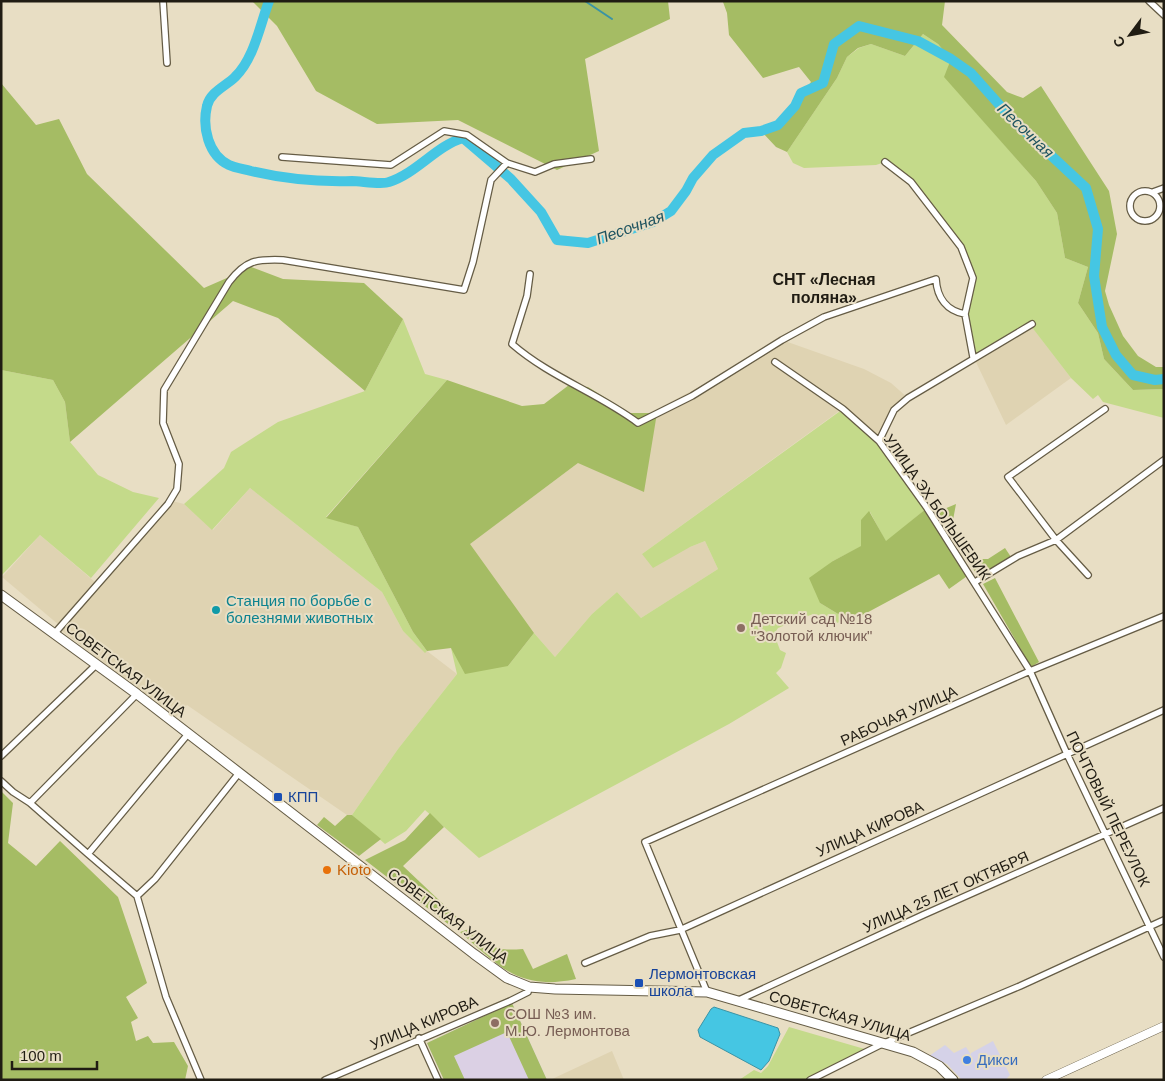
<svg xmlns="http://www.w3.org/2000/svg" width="1165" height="1081" font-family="Helvetica,sans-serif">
<rect width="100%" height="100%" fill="#e8dec4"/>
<path fill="#d5d2e8" d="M993 1041 1010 1075 1007 1078 1008 1080H962L947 1064 929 1056 945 1045 954 1053 966 1047 971 1055V1053Z"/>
<path fill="#dfd3b2" d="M1032 327 1071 378 1006 425 975 360Z
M782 340 864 369 891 383 908 398 894 410 879 441 842 409 642 554 690 547 705 541 718 569 641 618 617 592 592 614 555 657 534 633 469 544 578 463 652 437 657 413 663 406 731 370Z
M250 488 382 592 403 631 425 652 427 651 457 674 398 749 352 815H347L187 705 176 717 62 631 168 500 184 504 213 530Z
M40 535 95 582 59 625 2 577Z
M612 1051 624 1080H550Z"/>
<path fill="#dbd0e4" d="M512 1003 547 1080H444L427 1043Z"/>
<path fill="#c4da8a" d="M923 34 938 44 951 59 945 77 1036 181 1057 213 1065 258 1088 267 1078 303 1098 333 1104 359 1133 390 1164 389V418L1103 402 1098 395 1093 399 1071 378 1031 326 974 359 965 314 973 278 961 247 911 182 885 162 876 165 804 168 793 163 787 152 837 78 847 57 859 48 871 44 905 56Z
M403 319 425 374 447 380 326 517 358 527 413 632 427 651 425 653 403 631 382 592 250 488 212 530 184 504 224 468 231 452 278 422 365 391Z
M1 370 53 380 65 402 70 442 98 475 133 492 159 498 91 578 40 535 1 576Z
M843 409 879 441 927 508 886 542 870 512 861 521 862 546 833 561 820 603 848 620 825 626 820 618 813 614 778 628 774 634 780 650 786 653 781 668 776 673 789 688 729 724 479 858 425 810 406 831 385 844 352 815 398 749 457 674 451 648 508 666 534 633 555 657 592 614 617 592 641 618 718 569 705 541 690 547 653 568 642 554Z
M789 1027 868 1050 807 1080H739L754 1070 761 1073 768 1066Z"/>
<path fill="#a5bc64" d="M252 1H668L670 19 585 59 599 151 557 170 458 120 377 124 316 91 277 26Z
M720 1H945L942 25 1007 92 1023 98 1041 86 1109 191 1117 234 1105 291 1109 305 1123 336 1138 356 1156 367H1164V389L1133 390 1104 359 1098 333 1078 303 1088 267 1065 258 1057 213 1036 181 944 77 951 59 938 44 923 34 905 56 871 44 858 48 847 57 837 78 787 152 776 147 761 131 778 125 811 82 799 67 763 78 729 35 727 13 723 2Z
M1 83 36 125 59 119 87 174 204 288 236 274 246 265 283 279 364 283 403 319 365 391 278 318 233 301 70 442 65 402 53 380 1 370Z
M447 380 522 406 544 404 569 385 588 387 630 413H657L644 492 578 463 470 544 534 633 508 666 465 674 451 648 427 651 413 632 358 527 326 518Z
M956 504 953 520 947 524 954 533 959 532 979 559H988L1005 548 1011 557 979 578 937 512Z
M927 508 970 574 949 589 939 574 859 617 848 620 820 603 809 578 833 561 861 546V520L869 511 886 541Z
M995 578 1039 662 1031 667 983 584Z
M1 791 13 803 8 843 36 866 60 841 118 897 147 983 126 997 138 1018 131 1022 136 1041 148 1036 153 1043 174 1042 188 1066 185 1080H1Z
M430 813 444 827 403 866 459 919 448 924 365 860 405 840Z
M347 815H352L381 839 359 856 317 825 324 817 335 826Z
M469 929C491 948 495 951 523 949L533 969 567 954 576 979C519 991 500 967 460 932Z
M512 1003 547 1080H529L507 1032 454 1056 465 1080H444L427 1043Z"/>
<path fill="#45c6e3" stroke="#3a93a5" d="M714 1007 778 1028 780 1034 769 1061 761 1070 700 1037 698 1030 711 1009Z"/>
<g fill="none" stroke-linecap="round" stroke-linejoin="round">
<path stroke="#3a93a5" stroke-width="2" d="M585 1 612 19"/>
<path stroke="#45c6e3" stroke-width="10" d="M269 1C260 25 254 59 235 77 226 86 210 92 207 106 202 127 208 155 229 165 235 168 244 169 251 171 284 179 317 182 352 181 361 181 382 185 389 182 417 173 436 146 463 138L511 179 541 212 557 240 588 243 653 222 671 211 686 191 693 178 713 155 744 133 761 131 778 125 795 106 801 93 823 83 834 44 859 26 918 41 951 59 971 73 1012 119 1086 188 1098 229 1094 276 1102 327 1116 355 1133 375 1155 380 1164 379"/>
<defs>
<path id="minor" d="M163 1 167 63
M1149 1 1164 15
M282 157 391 165 444 131 467 135 507 163 535 172 554 164 591 159
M885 162 911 182 961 247 973 278 965 314 973 357
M1130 206a15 15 0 1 1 30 0a15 15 0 1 1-30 0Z
M1153 192 1164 188
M530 274 527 296 512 344C550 377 598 393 638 423L692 396 782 340 824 317 936 279C937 298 947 311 965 314
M775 362 843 409 879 441 927 508 1030 671 1067 754 1164 957
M879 441 894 410 908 398 1032 324
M1088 575 1056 540 1008 477 1105 409
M975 582 1018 556 1056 540 1164 460
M54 634 168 504 177 489 179 464 163 423 164 390 229 282C246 260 256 259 283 260L464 290 473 262 491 180 507 163
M1 756 96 665
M1 781 13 792 30 803 88 854
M30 803 137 694
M137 896 88 854 188 734
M137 896 166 997 201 1080
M137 896 155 879 239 773
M585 963 650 936 680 930 1164 710
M707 992 645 842 1030 671 1164 616
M739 1000 923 915 1164 808
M419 1038 438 1080
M325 1080 510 1001 528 992 529 987
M810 1080 882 1044 1020 986 1164 920"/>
<path id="tertiary" d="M1046 1080 1164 1026"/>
<path id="secondary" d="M1 595 137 694 474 954 507 978 529 987 555 989 707 992 913 1052 939 1066 953 1080"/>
</defs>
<use href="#minor" stroke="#655c45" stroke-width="8"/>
<use href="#tertiary" stroke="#655c45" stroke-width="9"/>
<use href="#secondary" stroke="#655c45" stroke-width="11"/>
<use href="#minor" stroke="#fff" stroke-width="5.5"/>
<use href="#tertiary" stroke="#fff" stroke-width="8"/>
<use href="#secondary" stroke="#fff" stroke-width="9"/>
</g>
<circle fill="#0f9aa8" stroke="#e8dec4" stroke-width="2" cx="216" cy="610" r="5"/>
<g fill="#8d6e63" stroke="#e8dec4" stroke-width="2">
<circle cx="741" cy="628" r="5"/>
<circle cx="495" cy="1023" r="5"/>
</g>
<g fill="#1a4fb4" stroke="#e8dec4" stroke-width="2">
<rect x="273" y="792" width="10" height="10" rx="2.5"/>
<rect x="634" y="978" width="10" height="10" rx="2.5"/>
</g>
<circle fill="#e8710a" stroke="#e8dec4" stroke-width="2" cx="327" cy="870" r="5"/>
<circle fill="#3f7fe0" stroke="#e8dec4" stroke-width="2" cx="967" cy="1060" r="5"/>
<g text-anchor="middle" stroke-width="4" stroke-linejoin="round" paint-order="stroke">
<g font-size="15" fill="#201c13" stroke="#e8dec4">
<text transform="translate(937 507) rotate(55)" y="5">УЛИЦА ЭХ БОЛЬШЕВИК</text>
<text transform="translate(126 670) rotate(37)" y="5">СОВЕТСКАЯ УЛИЦА</text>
<text transform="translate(899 716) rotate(-24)" y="5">РАБОЧАЯ УЛИЦА</text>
<text transform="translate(1108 809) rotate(64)" y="5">ПОЧТОВЫЙ ПЕРЕУЛОК</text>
<text transform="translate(870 829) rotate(-24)" y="5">УЛИЦА КИРОВА</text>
<text transform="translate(946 892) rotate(-24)" y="5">УЛИЦА 25 ЛЕТ ОКТЯБРЯ</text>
<text transform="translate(448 916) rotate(37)" y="5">СОВЕТСКАЯ УЛИЦА</text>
<text transform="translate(840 1016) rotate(16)" y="5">СОВЕТСКАЯ УЛИЦА</text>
<text transform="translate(424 1023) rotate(-23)" y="5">УЛИЦА КИРОВА</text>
</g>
<g font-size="15" fill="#0d838f" stroke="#e8dec4" text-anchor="start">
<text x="226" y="606">Станция по борьбе с<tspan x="226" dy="17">болезнями животных</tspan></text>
</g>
<g font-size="15" fill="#785e54" stroke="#e8dec4" text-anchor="start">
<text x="751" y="624">Детский сад №18<tspan x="751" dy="17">"Золотой ключик"</tspan></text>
<text x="505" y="1019">СОШ №3 им.<tspan x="505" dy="17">М.Ю. Лермонтова</tspan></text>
</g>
<g font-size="15" fill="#164399" stroke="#e8dec4" text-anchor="start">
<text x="288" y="802">КПП</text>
<text x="649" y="979">Лермонтовская<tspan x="649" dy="17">школа</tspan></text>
</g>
<g font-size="15" fill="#c56008" stroke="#e8dec4" text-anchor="start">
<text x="337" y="875">Kioto</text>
</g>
<g font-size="15" fill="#366cbe" stroke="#e8dec4" text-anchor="start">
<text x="977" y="1065">Дикси</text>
</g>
<g font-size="16" font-style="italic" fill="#1e535f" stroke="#e8dec4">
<text transform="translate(1026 130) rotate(44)" y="6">Песочная</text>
<text transform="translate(630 227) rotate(-20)" y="6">Песочная</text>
</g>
<g font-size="16" font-weight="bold" fill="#201c13" stroke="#e8dec4">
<text x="824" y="285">СНТ «Лесная<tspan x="824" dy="18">поляна»</tspan></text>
</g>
</g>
<rect width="1165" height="1081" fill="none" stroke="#201c13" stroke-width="5"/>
<g transform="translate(1130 35) rotate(238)" stroke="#e8dec4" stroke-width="4" paint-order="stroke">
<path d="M0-4L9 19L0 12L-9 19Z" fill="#201c13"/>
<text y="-8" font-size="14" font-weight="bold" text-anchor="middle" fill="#201c13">С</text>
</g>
<path d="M12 1061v8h85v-8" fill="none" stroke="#201c13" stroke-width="2.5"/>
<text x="20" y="1061" font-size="15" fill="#201c13" stroke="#e8dec4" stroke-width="4" paint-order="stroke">100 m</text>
</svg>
